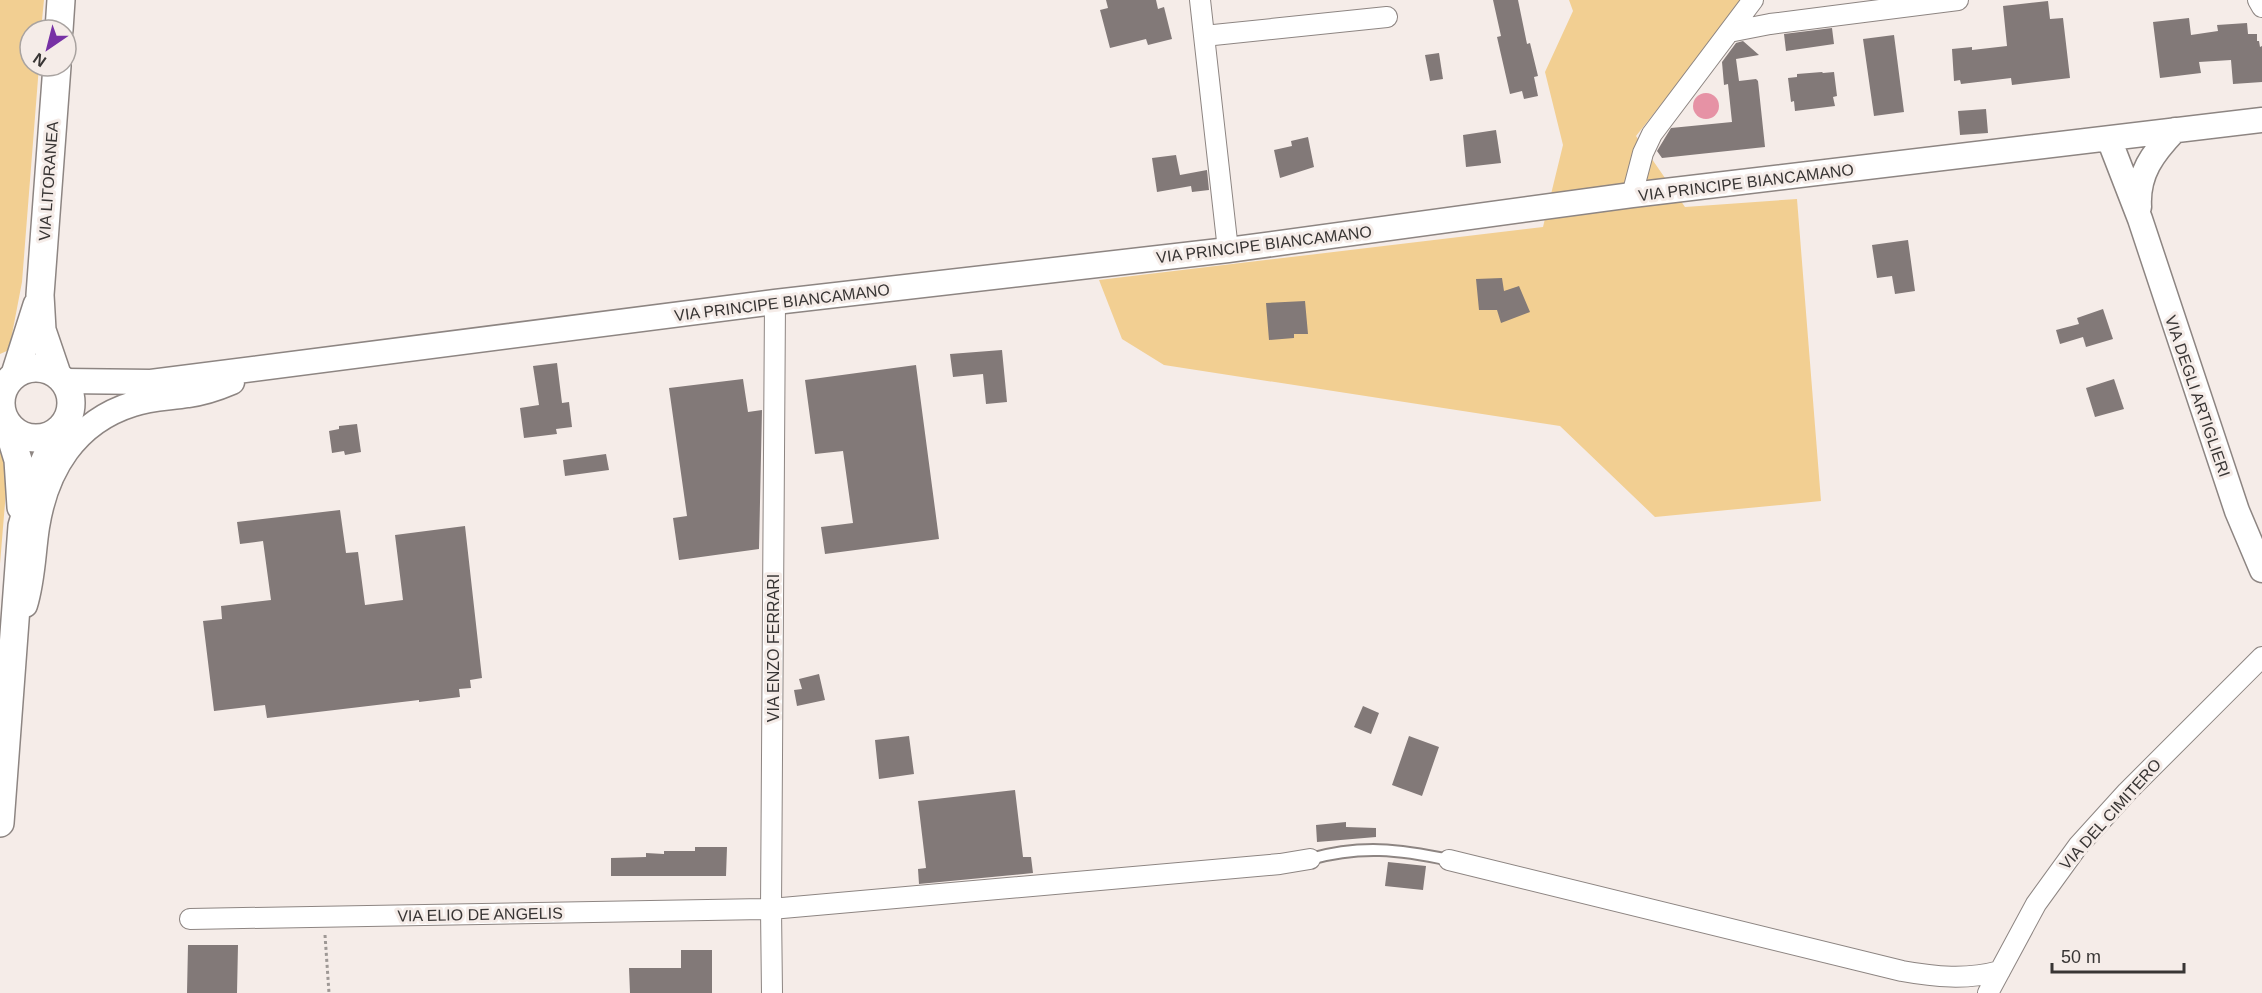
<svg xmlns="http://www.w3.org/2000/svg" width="2262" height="993" font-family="Helvetica,sans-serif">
<rect width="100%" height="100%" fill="#f5ece8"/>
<path fill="#f2cf92" d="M0 0H44L41 30H30V66H39L22 282 9 350 0 354Z
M1569 0H1744L1636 136 1685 207 1797 199 1821 501 1655 517 1560 426 1164 365 1122 339 1099 280 1543 227 1563 145 1545 72 1573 11Z
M0 452 8 467 0 564Z"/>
<path fill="#e692a5" d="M1693 106a13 13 0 1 1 26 0a13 13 0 1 1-26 0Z"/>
<path fill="#827978" d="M1106 0H1156L1158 9 1164 7 1172 39 1148 45 1146 39 1110 48 1100 10 1108 8Z
M1493 0H1518L1527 44 1530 43 1538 76 1534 77 1538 96 1524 99 1522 91 1510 94 1497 37 1501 36Z
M2048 1 2050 19 2063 18 2070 78 2012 85 2011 78 1961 84 1960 80 1954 81 1952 49 1972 47V50L2007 46 2003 6Z
M2189 18 2191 35 2218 31 2217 25 2247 23 2248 34H2257V41H2259L2260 47 2262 46V82L2233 84 2231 60 2199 62 2201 73 2160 78 2153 22Z
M1832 28 1834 44 1786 51 1784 34Z
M1894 35 1904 112 1874 116 1863 39Z
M1743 41 1759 55 1736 59 1739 81 1756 79 1758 81 1765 147 1662 158 1657 151 1671 128 1732 122 1728 84 1724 85 1722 62 1736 43Z
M1439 53 1443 79 1430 81 1425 55Z
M1822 72 1823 73 1834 72 1837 96 1833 97 1835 106 1795 111 1794 101 1791 102 1788 78 1797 77V74Z
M1986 109 1988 133 1960 135 1958 111Z
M1496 130 1501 163 1466 167 1463 135Z
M1308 137 1314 167 1280 178 1274 150 1292 146 1291 141Z
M1176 155 1180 175 1207 170 1209 190 1192 192 1191 186 1157 192 1152 158Z
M1908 240 1915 291 1895 294 1892 276 1877 278 1872 245Z
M1502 278 1504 291 1519 286 1530 312 1501 323 1497 310H1479L1476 279Z
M1305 301 1308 334H1294V338L1269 340 1266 303Z
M2103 309 2113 339 2086 347 2083 337 2060 344 2056 330 2079 324 2077 318Z
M1002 350 1007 402 986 404 983 374 953 377 950 354Z
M557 363 562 403 569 402 572 427 556 429 557 434 524 438 520 408 539 405 533 366Z
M916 365 939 539 825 554 821 527 853 523 843 451 815 454 805 380Z
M743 379 748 412 762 410 759 549 679 560 673 518 687 516 669 388Z
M2114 379 2124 409 2095 417 2086 388Z
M357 424 361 452 345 455 344 451 332 453 329 431 339 429V426Z
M606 454 609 470 565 476 563 460Z
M340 510 346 553 358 552 365 605 403 600 395 535 465 526 482 678 470 680 471 688 459 689 460 697 419 702V700L267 718 265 705 214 711 203 621 222 619 221 606 271 600 263 541 240 544 237 522Z
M819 674 825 700 797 706 794 690 802 689 799 679Z
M1363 706 1379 713 1371 734 1354 727Z
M909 736 914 774 879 779 875 740Z
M1409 736 1439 747 1422 796 1392 785Z
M1015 790 1023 857H1031L1033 873 919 884 918 869 926 868 918 801Z
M1346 822V827L1376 828V837L1317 842 1316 825Z
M695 847H727L726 876H611V858L646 857V853L664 854V851H695Z
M1388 862 1426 866 1423 890 1385 886Z
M188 945H238L237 993H187Z
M681 950H712V993H630L629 968H681Z"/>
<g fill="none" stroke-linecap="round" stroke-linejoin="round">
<defs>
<path id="service" d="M1310 859C1360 845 1399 849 1449 860"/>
<path id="minor" d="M1200 0 1228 250
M2258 0 2262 7
M1729 32 1770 24 1958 0
M1204 36 1387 17
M1632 195 1643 153 1652 134 1753 0
M1449 860 1902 971C1935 977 1967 980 2000 971
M190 919 771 909 1280 864 1310 859
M772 993 771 909 775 302
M1988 993 2036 904 2078 846 2127 792 2262 657"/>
<path id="tertiary" d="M2109 139 2140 219 2237 511 2262 570
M2139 207C2137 174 2153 153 2175 130
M65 381 151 382 775 302 1228 250 1632 195 2262 120
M25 605C33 579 33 553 37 527 46 470 75 422 133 404 151 398 170 398 188 395 203 393 218 388 232 382"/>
<path id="secondary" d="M59 30 61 0
M1 403a35 35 0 1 1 70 0a35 35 0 1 1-70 0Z
M15 374 37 305
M57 374 42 330 40 295 57 66
M2 423 7 424 18 460 21 507
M0 823 22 526 34 485 58 431"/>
</defs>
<use href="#service" stroke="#8d8582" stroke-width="14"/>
<use href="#minor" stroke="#8d8582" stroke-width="22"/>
<use href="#tertiary" stroke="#8d8582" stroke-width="27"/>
<use href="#secondary" stroke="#8d8582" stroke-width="30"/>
<path stroke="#9e9895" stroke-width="3" stroke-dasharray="3 3" stroke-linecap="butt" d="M325 935 329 993"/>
<use href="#service" stroke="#fff" stroke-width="10"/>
<use href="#minor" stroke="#fff" stroke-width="20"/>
<use href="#tertiary" stroke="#fff" stroke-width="24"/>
<use href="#secondary" stroke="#fff" stroke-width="27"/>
</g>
<g text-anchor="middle" stroke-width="6" stroke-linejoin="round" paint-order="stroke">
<g font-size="16" fill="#383534" stroke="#f5ece8">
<text transform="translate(48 181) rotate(-86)" y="6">VIA LITORANEA</text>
<text transform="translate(1746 182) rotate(-7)" y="6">VIA PRINCIPE BIANCAMANO</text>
<text transform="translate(1264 244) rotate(-7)" y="6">VIA PRINCIPE BIANCAMANO</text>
<text transform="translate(782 302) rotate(-7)" y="6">VIA PRINCIPE BIANCAMANO</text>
<text transform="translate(2198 396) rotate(71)" y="6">VIA DEGLI ARTIGLIERI</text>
<text transform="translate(773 648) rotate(-90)" y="6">VIA ENZO FERRARI</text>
<text transform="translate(2110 814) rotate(-48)" y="6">VIA DEL CIMITERO</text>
<text transform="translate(480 914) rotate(-1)" y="6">VIA ELIO DE ANGELIS</text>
</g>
</g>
<g transform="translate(48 48) rotate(215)"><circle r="28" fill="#f5ece8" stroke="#a9a3a0" stroke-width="1.5"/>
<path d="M0-4.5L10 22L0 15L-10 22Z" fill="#7731a5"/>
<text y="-9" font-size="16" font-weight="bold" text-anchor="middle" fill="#383534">N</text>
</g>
<path d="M2052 963v9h132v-9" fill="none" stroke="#383534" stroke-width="3"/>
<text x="2061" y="963" font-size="18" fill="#383534" stroke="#f5ece8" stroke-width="4.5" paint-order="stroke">50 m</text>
</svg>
